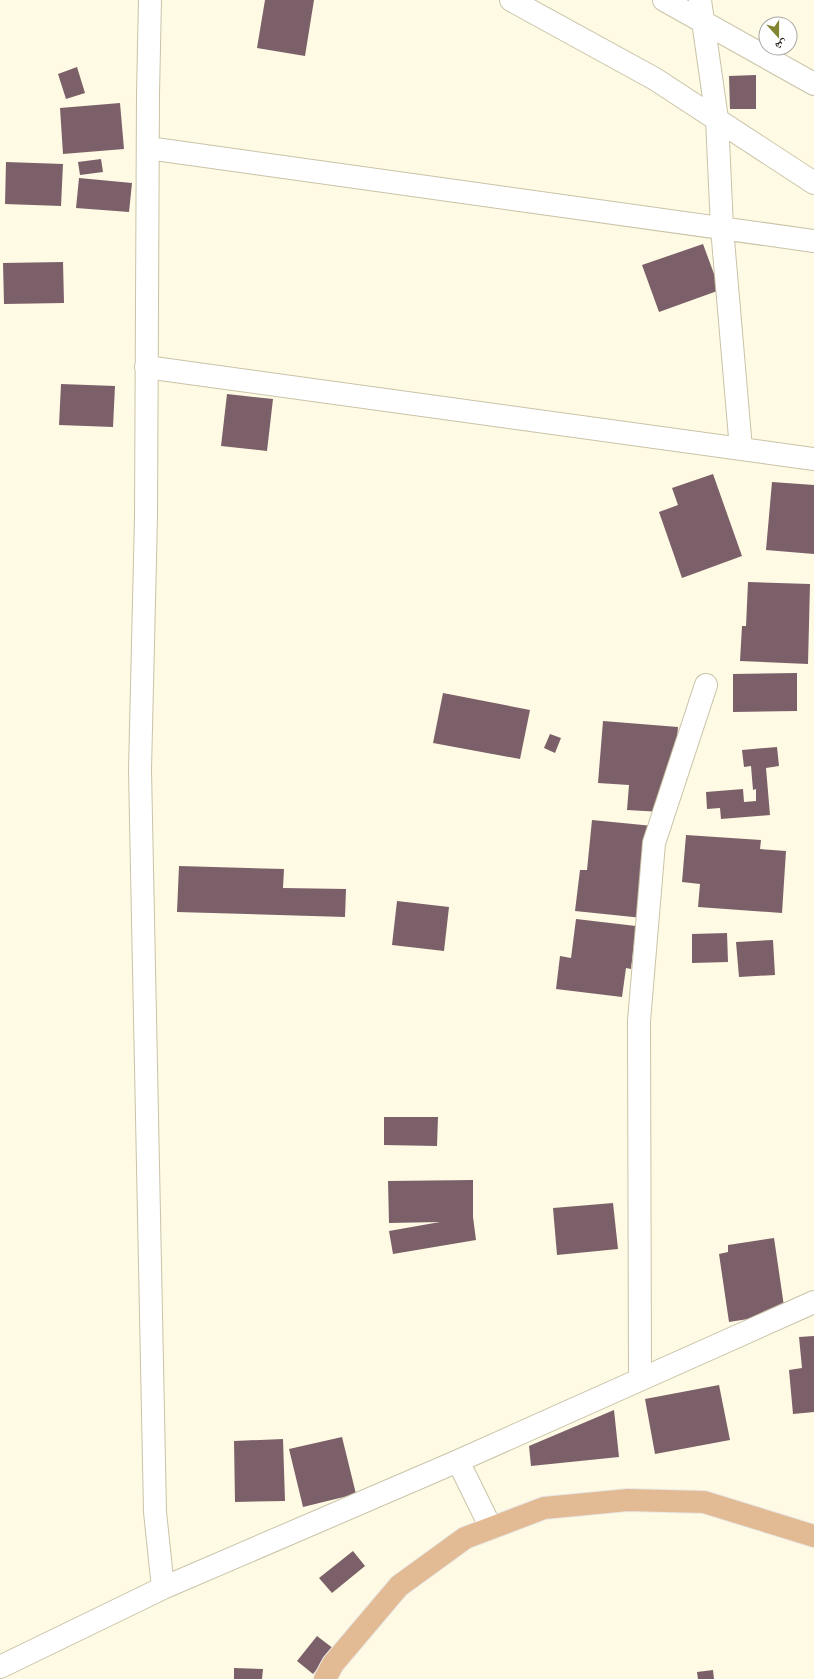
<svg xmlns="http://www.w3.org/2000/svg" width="814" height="1679" font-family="'Golos Text','Noto Naskh Arabic',sans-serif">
<rect width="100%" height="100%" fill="#fefae3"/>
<path fill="#7c6069" d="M265 0H314L305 56 257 48Z
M77 67 85 93 66 99 58 74Z
M756 75V109H730L729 76Z
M120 103 124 149 63 154 60 108Z
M101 159 103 172 80 175 78 162Z
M6 162 63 164 61 206 5 204Z
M79 178 132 183 129 212 76 208Z
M703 244 720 290 659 312 642 265Z
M63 262 64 303 4 304 3 263Z
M61 384 115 386 113 427 59 425Z
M227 394 273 399 267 451 221 446Z
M713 474 742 556 682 578 659 512 678 505 672 488Z
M772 482 814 485V554L766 550Z
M748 582 810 584 808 664 740 661 742 626H746Z
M797 673V711L733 712V674Z
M443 693 530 710 520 759 433 743Z
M603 721 678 727 674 776 662 812 627 810 629 785 598 783Z
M550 734 561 738 555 753 544 748Z
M777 747 779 766 766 768 770 815 721 819 720 808 707 809 706 792 743 789 744 802 756 801V789L753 790 751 766 744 767 742 750Z
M592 820 653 826 643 918 575 911 580 870H587Z
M686 835 761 840 760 849 786 851 782 913 698 907 700 884 682 882Z
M179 866 284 869 283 888 346 889 345 917 177 912Z
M397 901 449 907 444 951 392 945Z
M576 919 636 926 631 969 626 968 622 997 556 989 560 956 571 958Z
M727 933 728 962 692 963V934Z
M773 940 775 975 739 977 736 942Z
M384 1117H438L437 1146 384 1145Z
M473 1180V1217L476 1240 393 1254 389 1231 440 1222 389 1223 388 1181Z
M613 1203 618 1249 557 1255 553 1208Z
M774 1238 785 1313 729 1322 719 1254 728 1252V1245Z
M814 1336V1412L793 1414 789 1370 802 1368 799 1337Z
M719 1385 730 1440 655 1454 645 1399Z
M614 1410 619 1457 531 1466 529 1446Z
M342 1437 356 1494 303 1507 289 1449Z
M283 1439 285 1501 235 1502 234 1441Z
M353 1551 365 1566 332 1593 319 1578Z
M317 1636 334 1649 313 1674 297 1661Z
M234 1668 263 1669 262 1679H234Z
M713 1670 714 1679H698L697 1672Z"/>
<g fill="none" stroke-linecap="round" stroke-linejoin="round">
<defs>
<path id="minor" d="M150 0 148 94 146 517 140 770 155 1512 163 1588
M511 0 655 79 814 183
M664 0 814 84
M700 0 717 119 722 228 741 449
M148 148 814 241
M146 367 814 459
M640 1379 639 1021 654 843 706 685
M458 1461 491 1528
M0 1667 163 1588 458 1461 814 1302"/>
<path id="major" d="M325 1679 333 1664 399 1586 465 1538 544 1508 628 1500 704 1502 814 1536"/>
</defs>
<use href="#minor" stroke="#c9c3a8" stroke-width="24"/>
<use href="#major" stroke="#eae9e8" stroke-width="24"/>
<use href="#minor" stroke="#fff" stroke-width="22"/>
<use href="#major" stroke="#e2bb94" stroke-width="22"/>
</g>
<g transform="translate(778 36) rotate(159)"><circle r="19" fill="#ffffff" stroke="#a9a8a4"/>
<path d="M0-3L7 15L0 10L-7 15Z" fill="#828631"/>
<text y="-6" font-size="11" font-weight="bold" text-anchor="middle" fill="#29261c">ش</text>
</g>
</svg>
